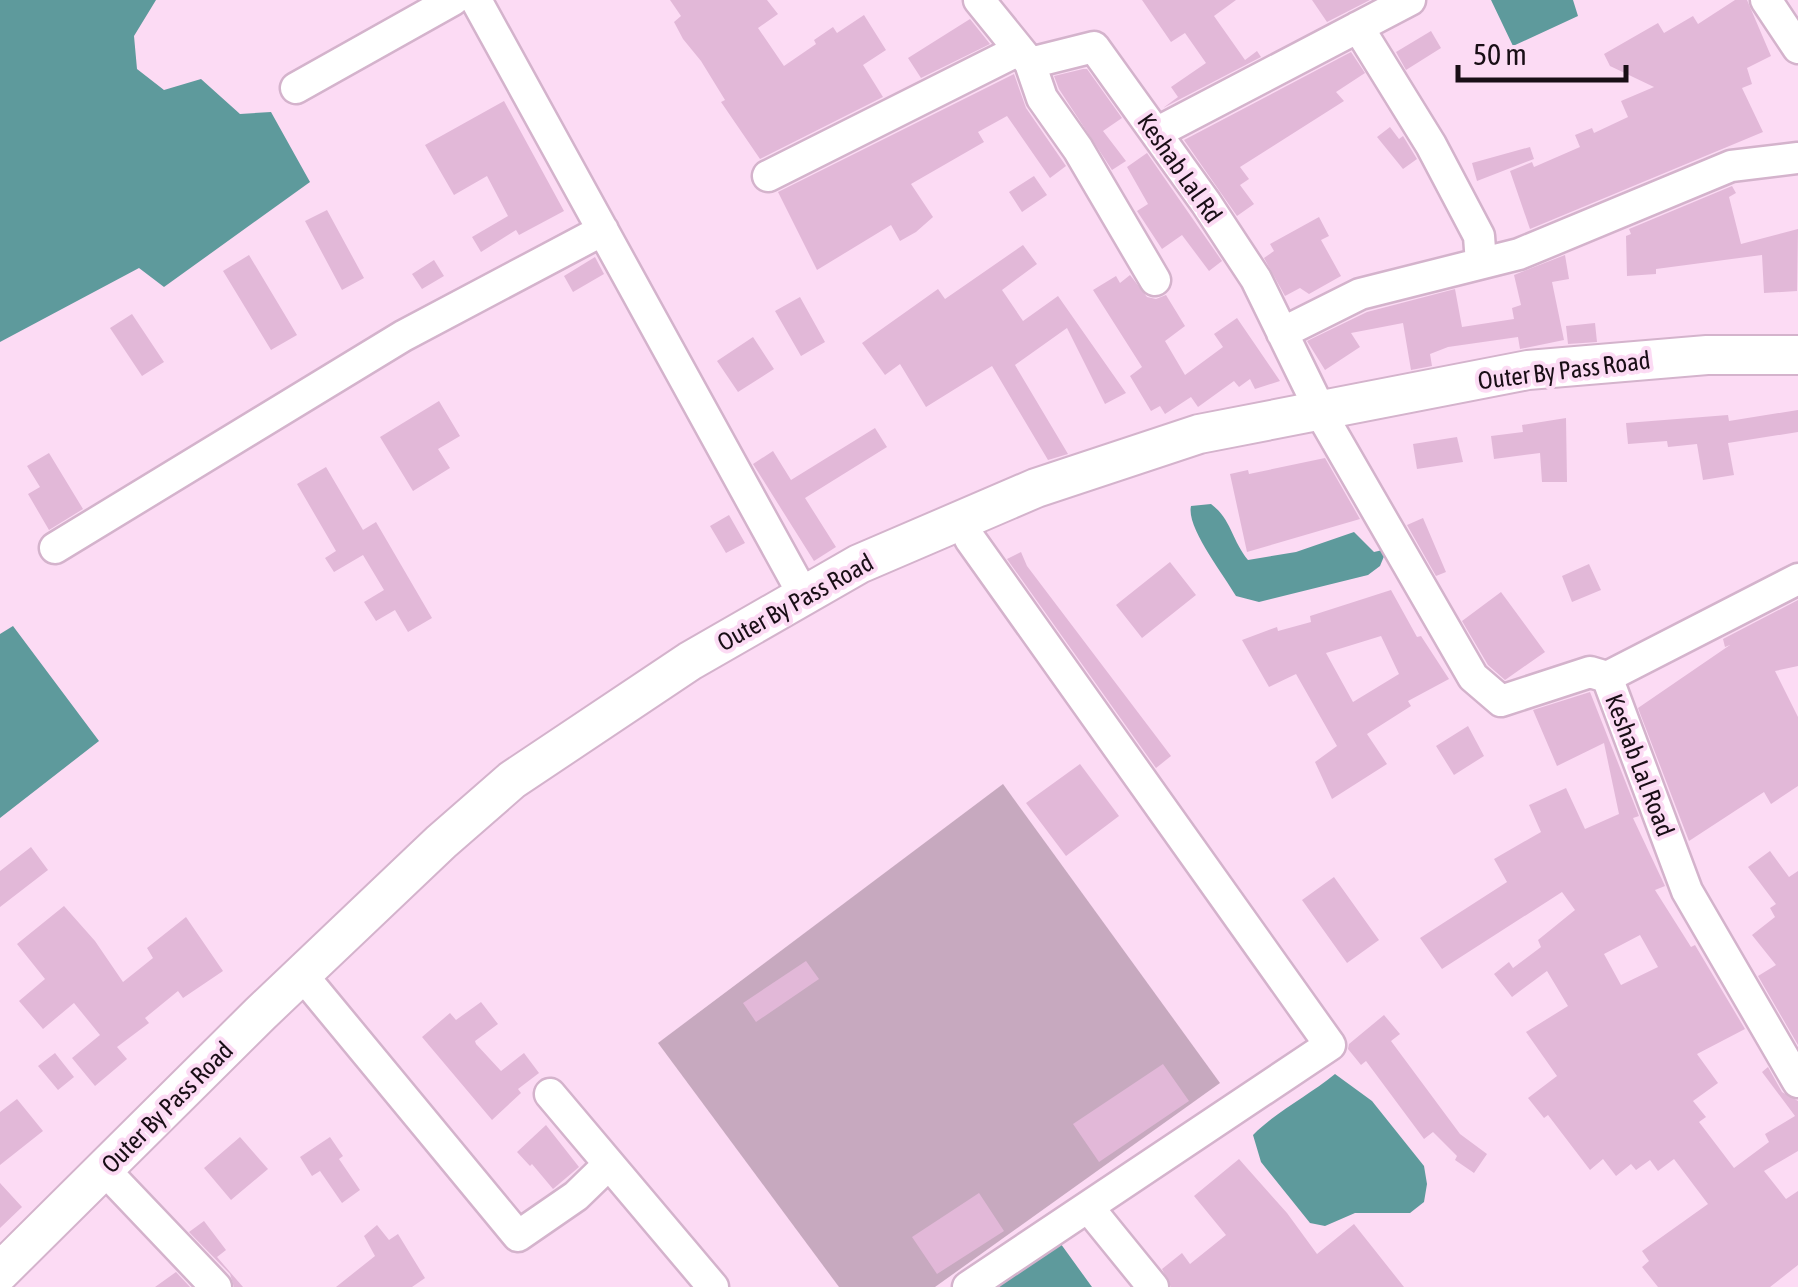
<svg xmlns="http://www.w3.org/2000/svg" width="1798" height="1287" font-family="'Asap Condensed',sans-serif">
<rect width="100%" height="100%" fill="#fcdbf4"/>
<path fill="#c7a9bf" d="M1003 784 1220 1083 935 1287H839L658 1043Z"/>
<path fill="#5e9a9c" d="M0 0H156L134 36 137 69 164 90 201 79 240 114 271 112 310 182 164 287 139 268 0 342Z
M1491 0H1573L1578 16 1513 46Z
M1211 504C1232 520 1231 539 1248 560L1296 552 1354 532 1374 552 1387 549 1380 566 1368 575 1259 602 1236 596C1224 575 1186 527 1191 506Z
M13 626 99 741 0 818V634Z
M1335 1074 1372 1101 1424 1166 1427 1184 1424 1202 1410 1213H1355L1325 1226 1310 1223 1261 1162 1253 1135C1277 1111 1308 1096 1335 1074Z
M1058 1240 1092 1287H995Z"/>
<path fill="#e2b8d8" fill-rule="evenodd" d="M670 0H767L778 14 758 28 784 66 816 44 814 40 833 27 837 33 864 15 886 50 863 65 883 97 760 159 721 102 725 100 701 61 683 39 674 22 681 16Z
M1142 0H1236L1214 16 1245 60 1257 51 1261 57 1163 108 1178 97 1171 87 1206 63 1185 33 1171 42Z
M1312 0H1370L1327 22Z
M1735 0H1747L1771 56 1747 68 1752 84 1742 88 1763 132 1530 229 1510 171 1532 162 1534 167 1580 147 1575 135 1592 128 1594 133 1628 117 1621 101 1654 87 1610 66 1604 54 1658 23 1664 33 1693 16 1698 24Z
M970 19 990 44 921 78 908 58Z
M1431 31 1441 48 1406 70 1396 52Z
M1351 52 1365 73 1336 92 1344 101 1240 167 1249 179 1240 185 1254 204 1237 216 1184 140Z
M1083 69H1087L1122 118 1103 131 1126 161 1112 170 1059 89 1054 76Z
M1014 74 1026 108 1066 166 1050 178 1007 116 978 132 984 142 911 184 933 217 916 232 900 241 891 225 817 270 778 192Z
M504 101 564 211 519 235 516 230 481 252 472 237 508 216 487 176 454 195 425 145Z
M1390 127 1399 139 1403 136 1417 159 1403 169 1377 137Z
M1530 147 1534 159 1477 181 1472 163Z
M1147 153 1222 261 1209 271 1182 235 1162 249 1137 211 1148 204 1127 167Z
M1034 176 1047 195 1022 212 1009 192Z
M1732 186 1736 193 1729 197 1741 244 1798 229 1797 291 1764 293 1762 255 1656 269V274L1627 276 1626 236 1631 234 1629 229Z
M327 210 364 278 342 290 305 221Z
M1319 217 1329 236 1321 240 1341 276 1309 294 1300 288 1285 296 1264 258 1274 251 1270 244Z
M1023 245 1037 264 1002 290 1023 321 1058 296 1126 393 1105 404 1067 328 1015 365 1068 454 1048 460 992 366 926 407 900 364 885 375 862 343 938 289 945 299Z
M249 255 297 335 271 350 223 271Z
M1565 255 1569 279 1552 282 1564 340 1520 349 1518 337 1448 347 1430 354 1432 366 1411 370 1403 323 1351 333 1360 347 1325 370 1307 341 1367 312 1455 289 1462 327 1514 319 1512 308 1521 305 1514 275Z
M595 257 604 274 573 292 564 276Z
M434 260 444 276 422 289 412 274Z
M1130 275 1147 297 1156 299 1166 295 1185 326 1165 341 1185 375 1223 347 1214 334 1237 318 1280 381 1255 389 1250 379 1239 387 1234 381 1198 407 1191 397 1165 414 1160 406 1151 411 1130 376 1142 367 1093 290 1116 276 1120 283Z
M800 297 825 342 801 356 775 311Z
M132 314 164 362 142 376 110 328Z
M1595 323 1597 342 1568 344 1566 326Z
M753 337 774 369 738 392 717 361Z
M439 401 460 436 438 449 450 468 413 491 380 437Z
M1798 410V432L1728 443 1734 475 1703 480 1697 444 1668 447 1667 441 1628 444 1626 423 1728 415 1729 421Z
M1566 418 1567 482H1542L1540 453 1494 459 1491 436 1523 432 1522 425Z
M875 428 887 447 805 498 836 547 814 561 753 464 773 451 791 480Z
M1457 437 1463 462 1417 469 1413 444Z
M49 453 83 509 49 530 28 494 40 487 27 466Z
M1325 458 1360 519 1247 552 1230 474 1248 470 1249 474Z
M326 467 363 530 376 522 432 618 408 632 395 610 376 621 364 602 384 590 363 555 334 572 325 558 336 551 297 484Z
M729 515 745 543 726 553 710 526Z
M1423 518 1446 572 1436 576 1407 525Z
M1021 552 1027 566 1171 756 1156 768 1007 559Z
M1170 562 1196 595 1142 638 1116 605Z
M1589 564 1601 590 1572 602 1562 576Z
M1391 590 1417 637 1421 636 1449 679 1408 701 1411 706 1367 734 1387 764 1332 799 1315 762 1337 746 1296 674 1269 687 1242 640 1277 627 1278 631 1311 622 1310 616ZM1381 636 1399 674 1353 702 1326 653Z
M1501 592 1545 652 1505 680 1488 665 1462 621Z
M1798 600V666L1775 671 1798 717V786L1771 804 1764 792 1689 841 1638 708 1730 645 1725 647 1723 639Z
M1590 692 1639 816 1633 818 1665 886 1655 890 1691 947 1695 945 1745 1029 1697 1054 1718 1083 1693 1101 1706 1117 1699 1122 1734 1168 1769 1142 1765 1134 1795 1116 1762 1072 1768 1067 1782 1092 1798 1101V1151L1764 1171 1786 1199 1798 1191V1265L1770 1287H1658L1642 1267 1649 1261 1642 1251 1708 1204 1674 1159 1658 1171 1650 1160 1636 1170 1631 1164 1616 1176 1603 1159 1590 1170 1548 1115 1544 1118 1528 1098 1557 1076 1526 1032 1568 1006 1547 971 1512 997 1494 974 1509 962 1513 968 1541 947 1538 940 1575 910 1562 892 1442 969 1420 938 1507 882 1494 859 1541 832 1529 805 1566 788 1585 829 1619 814 1604 743 1557 766 1533 710ZM1640 935 1658 967 1621 985 1604 954Z
M1468 726 1484 756 1454 775 1436 746Z
M1080 764 1119 816 1066 856 1026 803Z
M31 847 48 870 0 907V871Z
M1770 851 1789 877 1798 871V1045L1758 976 1776 965 1752 935 1775 917 1770 908 1776 904 1748 867Z
M1334 877 1379 940 1347 963 1302 900Z
M64 906 95 941 123 982 153 958 147 948 186 917 223 971 183 998 178 991 145 1018 149 1023 117 1047 127 1059 95 1086 72 1058 100 1035 74 1003 43 1029 19 1001 45 979 17 944Z
M806 961 819 979 756 1022 743 1003Z
M481 1002 498 1024 475 1041 476 1044 501 1071 524 1053 539 1073 518 1089 521 1093 492 1120 422 1037 450 1013 456 1020Z
M1384 1015 1400 1034 1391 1041 1460 1134 1487 1154 1474 1173 1455 1160 1457 1156 1433 1132 1424 1139 1366 1061 1361 1065 1348 1049 1349 1044Z
M55 1053 74 1077 58 1090 38 1066Z
M1163 1064 1189 1101 1099 1162 1073 1124Z
M17 1099 43 1131 0 1165V1112Z
M546 1125 579 1167 553 1189 532 1164 530 1166 517 1152Z
M240 1137 268 1169 231 1200 204 1168Z
M330 1137 343 1156 339 1159 360 1190 342 1203 320 1171 312 1176 300 1157Z
M1239 1159 1287 1213 1317 1254 1354 1224 1404 1287H1171L1162 1269 1182 1253 1190 1264 1226 1235 1194 1196Z
M0 1183 22 1207 0 1228Z
M979 1193 1004 1231 937 1274 912 1237Z
M204 1221 226 1250 217 1257 243 1287H234L230 1274 189 1232Z
M377 1225 389 1240 398 1234 425 1278 412 1287H336L375 1256 364 1236Z
M176 1272 190 1287H155Z"/>
<g fill="none" stroke-linecap="round" stroke-linejoin="round">
<defs>
<path id="minor" d="M476 0 803 594
M979 0 1030 63 1094 47 1206 203 1256 279 1327 424 1473 677 1501 701 1590 672 1607 677 1687 891 1798 1082
M1766 0 1798 48
M1358 27 1431 145 1479 236 1481 263
M1030 63 1042 98 1078 149 1155 280
M296 88 453 0
M1156 133 1410 0
M768 176 1019 50
M1282 333 1360 294 1519 254 1731 166 1798 158
M55 548 403 336 603 230
M1607 677 1798 579
M313 988 518 1236 576 1196 609 1164
M550 1094 713 1287
M117 1183 216 1287
M1088 1207 1153 1287
M968 1287 1330 1045 970 539"/>
<path id="major" d="M0 1272 260 1014 441 842 512 780 690 661 859 564 1036 488 1199 434 1528 370 1707 355H1798"/>
</defs>
<use href="#minor" stroke="#d4b3cc" stroke-width="35"/>
<use href="#major" stroke="#d4b3cc" stroke-width="42"/>
<use href="#minor" stroke="#fff" stroke-width="30"/>
<use href="#major" stroke="#fff" stroke-width="38"/>
</g>
<g text-anchor="middle" stroke-width="8" stroke-linejoin="round" paint-order="stroke">
<g font-size="25" fill="#190e16" stroke="#fcdbf4">
<text transform="translate(1180 168) rotate(55)" y="9">Keshab Lal Rd</text>
<text transform="translate(1564 370) rotate(-7)" y="9">Outer By Pass Road</text>
<text transform="translate(795 602) rotate(-29)" y="9">Outer By Pass Road</text>
<text transform="translate(1640 765) rotate(69)" y="9">Keshab Lal Road</text>
<text transform="translate(167 1107) rotate(-45)" y="9">Outer By Pass Road</text>
</g>
</g>
<path d="M1458 65v15h168v-15" fill="none" stroke="#190e16" stroke-width="5"/>
<text x="1473" y="65" font-size="30" fill="#190e16" stroke="#fcdbf4" stroke-width="8" paint-order="stroke">50 m</text>
</svg>
